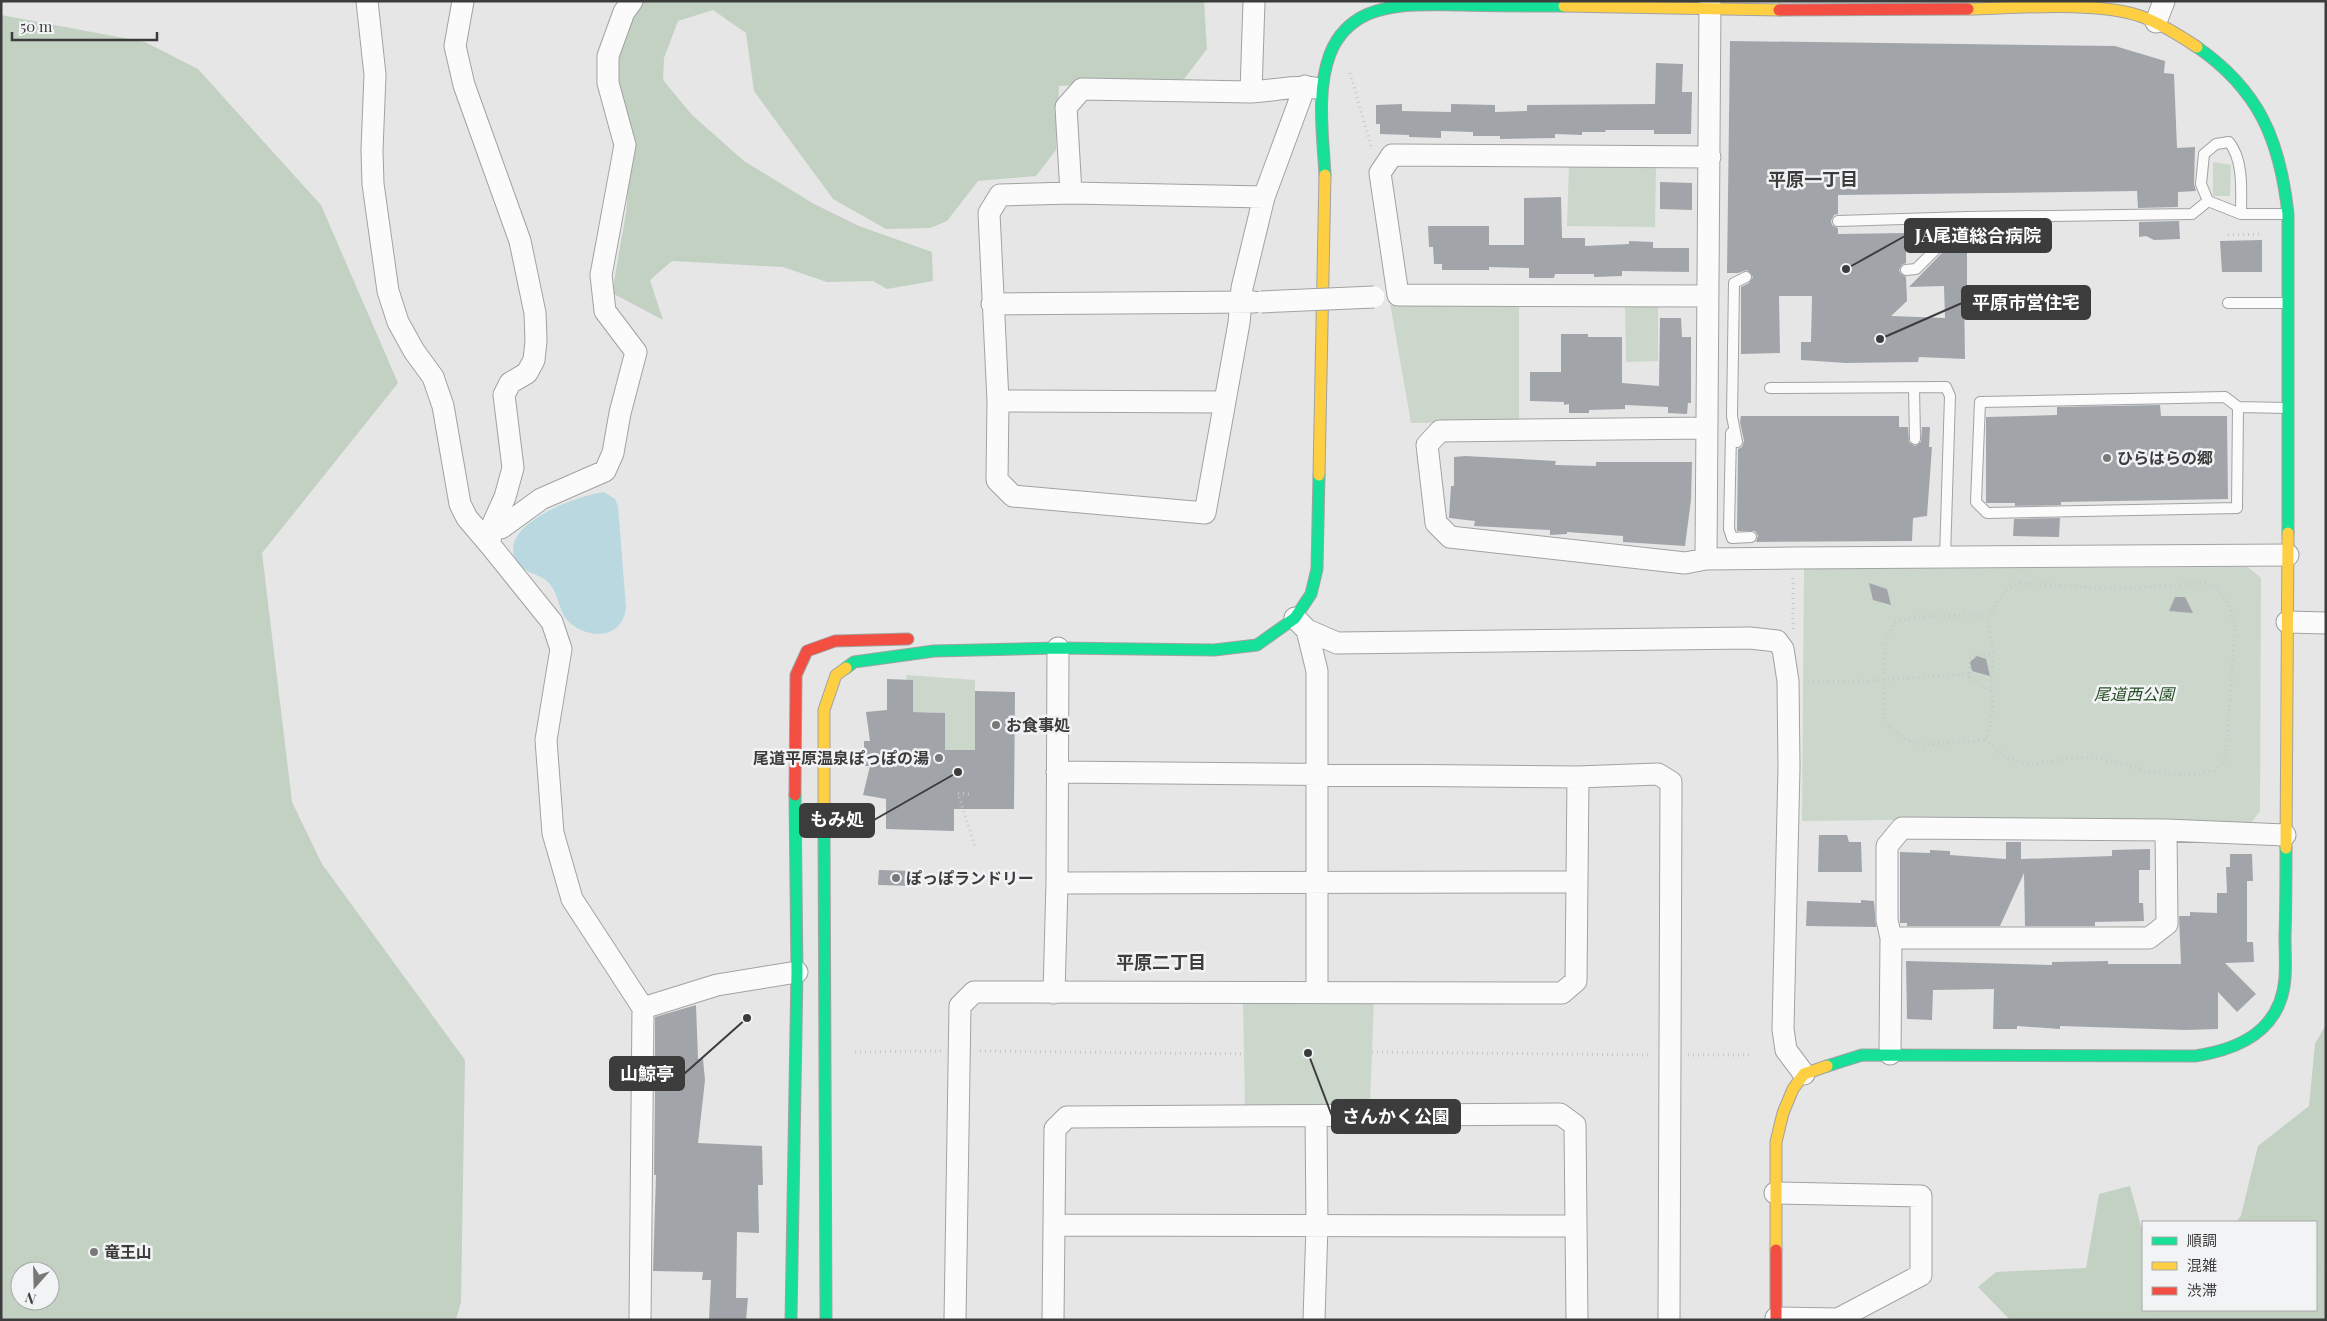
<svg xmlns="http://www.w3.org/2000/svg" width="2327" height="1321" font-family="'Playfair Display','Noto Sans JP',serif">
<rect width="100%" height="100%" fill="#e6e6e7"/>
<path fill="#cbd7cb" d="M2213 162 2231 165 2230 196H2213Z
M1569 164 1656 165 1655 227 1567 226Z
M1390 303 1519 304V422L1411 423Z
M1625 303H1658V361L1626 362Z
M2248 567 2261 578 2260 811 2251 823 1968 819 1802 821 1804 569Z
M906 675 975 680V750H945V713L913 712V680H907Z
M1374 1000 1370 1104 1245 1106 1243 1002Z"/>
<path fill="#c2d1c2" fill-rule="evenodd" d="M636 1H1204L1207 49 1184 79 1059 86 1056 150 1036 176 978 181 947 221 930 228 886 229 833 199 754 91 746 33 713 10 678 21 664 58 663 80 692 115 744 161 814 204 859 226 932 252 933 281 887 289 873 281 827 282 783 267 672 261 650 280 663 320 612 293 626 213 632 147 611 80Z
M1 15 145 42 198 69 321 205 398 383 262 553 292 802 322 864 465 1060 461 1302 456 1320H1ZM20 1271H50V1301H20Z
M2326 1024V1320H2010L1978 1287 1996 1272 2086 1268 2099 1194 2130 1186 2141 1226 2143 1227V1310H2316V1222H2237L2241 1215 2258 1146 2309 1106 2315 1044Z"/>
<path fill="#b9d8e0" d="M604 492 615 499 618 506 626 608C622 640 587 640 568 621 558 610 559 592 547 581 537 573 523 573 516 560 497 525 578 495 604 492Z"/>
<path fill="#a1a5aa" d="M1730 41 2115 46 2165 61 2164 73 2174 74 2177 148 2195 147 2194 184 2196 191 2178 192V207L2138 208 2137 191 1838 195V214L1834 215 1831 221 1832 225 1838 228V234L1906 233V263L1902 265 1899 270 1901 274 1906 277 1907 301 1891 316 1945 318 1944 286 1909 287 1967 227V285H1964L1965 359 1919 357 1918 362 1846 363 1801 360V342H1811L1812 296H1779L1780 353 1741 354V287L1749 283 1753 277 1747 270 1738 273H1727Z
M1656 63 1683 64 1682 92H1692L1691 134H1654V130H1605L1606 132H1582V135L1555 134V138L1500 139V136H1473V132L1441 131V138L1409 137V135L1380 134V124H1376V105L1402 104V111L1451 112V104L1495 105V112L1527 111V105L1655 104Z
M1660 182 1692 183V210L1660 209Z
M1561 197 1562 238H1585V246L1629 244V241L1653 242V248H1689V272L1622 271V276L1594 277V274H1555L1554 278H1529V268L1489 267V270H1442V264H1434L1433 247H1429L1428 226H1489V245H1524V198Z
M2179 221 2180 239 2154 240 2146 236 2139 237V222Z
M2262 240V272H2222L2220 241Z
M1660 318H1681L1682 337H1691V403H1688L1687 414 1668 413V407L1625 405V409L1589 410V413H1569V404L1564 405V402L1530 401V372H1561V334H1588V337H1622V383L1659 386Z
M2160 405 2161 416H2227L2228 499 2061 502V505L2015 506V503H1986V417L2057 415V407Z
M1741 416H1899V427H1908L1909 442 1915 446 1921 442 1922 427H1930L1929 447H1932L1927 516 1913 518 1912 541 1756 542 1758 536 1755 531H1737L1738 449 1742 447 1744 441 1740 422Z
M1465 456 1556 461 1555 465 1596 466V462H1692L1691 500 1685 546 1623 542V536L1567 532V534L1550 535V530L1474 526 1475 521 1449 518 1451 486H1454V457Z
M2060 518 2059 537 2013 536 2014 519Z
M1869 583 1887 589 1891 605 1873 600Z
M2175 597H2185L2193 613 2169 611Z
M1977 656 1986 659 1990 676 1972 671 1970 662Z
M887 679 913 680V712L945 713V750H975V691L1015 692 1014 809H954V831L886 829V799L863 795 870 766H864V741H870L866 712 887 710Z
M1819 835H1847L1849 842H1861L1862 872H1818Z
M2006 842H2021V859L2112 856V850L2150 849V870H2139V903H2143L2144 921 2095 922V926H2025L2024 873 2000 926H1907V923H1900V852L1930 853V850L1950 851V855L2006 859Z
M2230 854H2252L2253 881H2247V942H2253L2254 962 2225 963 2256 994 2237 1012 2218 992V1029L2185 1030 2060 1026V1029L2017 1026V1029H1993L1994 989 1933 990 1932 1020 1907 1019 1906 961 2052 965V962L2108 961V964H2181L2179 916H2190V912L2217 913V893H2227L2226 867H2230Z
M879 870 913 871V886L878 885Z
M1861 900 1874 901 1876 927 1806 926 1807 901 1861 903Z
M696 1005 698 1059H703L705 1080 698 1143 762 1146 763 1185H758L759 1233 737 1232 736 1298H748L746 1320H709L711 1280H702L703 1272 653 1271 656 1175H654L655 1088 667 1089 663 1057H655V1017Z"/>
<g fill="none" stroke-linecap="round" stroke-linejoin="round">
<defs>
<path id="lane" d="M2208 201 2201 184 2204 154 2216 144 2229 142C2244 161 2241 190 2241 214
M1838 221 1968 217
M1906 270 1916 269 1968 217 2192 214 2208 201 2241 214H2287
M2228 303H2287
M1914 387 1915 439
M1770 388 1946 387 1950 396 1945 557
M2238 407 2225 397 1980 402 1976 502 1987 513 2237 508 2238 407 2287 408
M1731 433 1729 529 1732 538 1751 537
M1737 442 1732 416 1734 283 1746 277"/>
<path id="street" d="M367 1 375 75 372 150 373 184 388 291 398 322 414 351 433 377 443 406 460 504 467 518 490 545
M463 1 455 46 464 85 520 241 535 313 536 341 534 360 527 373 510 383 504 395 513 468 505 497 491 528 490 545 552 622 561 649 546 740 553 833 572 899 643 1008
M2156 22 2164 1
M1251 92 1254 1
M1071 193 1066 107 1082 89 1251 92C1271 91 1297 85 1315 88
M1264 197 1071 193 1000 195 989 213 998 401 997 480 1013 496 1205 513 1239 323 1242 288 1264 197 1305 86
M1708 296 1398 295 1380 173 1392 155 1710 157
M992 304 1254 302
M998 401 1225 402
M1707 428 1440 431 1427 445 1436 523 1450 537 1685 563 1706 559 1793 558 2288 555
M491 528H501L541 499 605 471 613 453 620 413 636 352 605 311 601 275 625 145 608 83V56L624 12 632 1
M1706 559 1710 1
M1295 618 1307 630 1337 643 1750 638 1777 641 1783 649 1788 681 1789 767 1783 1029 1786 1050 1804 1074
M2287 622 2326 623
M1307 630 1317 671V992
M1057 772 1578 777 1658 774 1671 782 1669 1320
M1057 883 1577 882
M1891 938H2149L2167 924 2166 830
M1054 993 1057 883 1058 648
M1890 1054 1891 938 1887 920V846L1902 828 2166 830 2285 835
M1775 1193 1921 1196V1275L1838 1319 1776 1318
M1054 1225 1576 1226
M640 1320 643 1008 717 985 797 972
M955 1320 960 1006 974 992 1562 993 1576 981 1578 777
M1053 1320 1055 1129 1067 1117 1560 1114 1575 1125 1577 1320
M1314 1320 1317 1225 1316 1116"/>
<path id="fast" d="M2197 47C2259 90 2280 140 2288 214V533
M1325 175C1323 137 1316 91 1330 54 1337 36 1350 22 1368 14 1397 2 1430 5 1462 5 1496 6 1530 6 1564 6
M846 668 854 662 934 651 1058 648 1214 650 1257 645 1295 618 1311 594 1317 569 1319 475
M824 826 826 1320
M1827 1066 1862 1055 2195 1056C2241 1049 2281 1030 2285 978 2286 964 2285 950 2285 936 2286 907 2286 877 2286 848
M791 1320 797 972 795 795"/>
<path id="slow" d="M1564 6 1779 10
M1968 9C2018 8 2094 1 2140 16 2160 23 2179 35 2197 47
M1319 475 1325 175
M824 826V710L836 675 846 668
M2286 848 2288 533
M1776 1250V1142L1783 1113 1793 1089 1804 1074 1827 1066"/>
<path id="jam" d="M1779 10 1968 9
M795 795 796 675 807 651 835 641 908 639
M1776 1250V1320"/>
</defs>
<use href="#lane" stroke="#a1a2a2" stroke-width="12"/>
<use href="#street" stroke="#a1a2a2" stroke-width="23"/>
<use href="#fast" stroke="#a1a2a2" stroke-width="13"/>
<use href="#slow" stroke="#a1a2a2" stroke-width="13"/>
<use href="#jam" stroke="#a1a2a2" stroke-width="13"/>
<path stroke="#c7c7c8" stroke-width="3" stroke-dasharray="1 4" stroke-linecap="butt" d="M1350 73 1372 149
M2228 235 2263 234
M1793 578V630
M1977 615 1987 617 1993 653 1991 688 1993 704 1989 730 1985 739C1974 742 1962 742 1951 743 1916 746 1911 747 1884 722L1885 640 1894 622 1916 617Z
M1808 682 1867 681 1969 674
M1991 691 1970 679 1969 659 1976 655H1993
M1985 739 2007 758 2022 763 2034 764 2070 758 2092 757 2127 764 2147 772 2187 775 2214 771 2224 762 2227 742 2235 630 2230 608 2224 598 2216 587 2204 583 2120 589 2019 583C1999 591 2000 604 1987 617
M969 794 958 793 975 847
M980 1051 1244 1054
M855 1052 941 1051
M1372 1052 1652 1055
M1688 1055H1753
M2316 1272 2326 1267
M2153 1320 2157 1310"/>
<use href="#lane" stroke="#fbfbfb" stroke-width="10"/>
<use href="#street" stroke="#fbfbfb" stroke-width="21"/>
<use href="#fast" stroke="#16e098" stroke-width="11"/>
<use href="#slow" stroke="#ffcf43" stroke-width="11"/>
<use href="#jam" stroke="#f24e42" stroke-width="11"/>
<defs>
<path id="street-bridge" d="M1261 302 1374 297"/>
</defs>
<use href="#street-bridge" stroke="#a1a2a2" stroke-width="23" stroke-linecap="butt"/>
<use href="#street-bridge" stroke="#fbfbfb" stroke-width="21"/>
</g>
<g fill="#787878" stroke="#f2f3f5" stroke-width="2">
<circle cx="2107" cy="458" r="5"/>
<circle cx="996" cy="725" r="5"/>
<circle cx="939" cy="758" r="5"/>
<circle cx="896" cy="878" r="5"/>
<circle cx="94" cy="1252" r="5"/>
</g>
<g text-anchor="middle" stroke-width="5" stroke-linejoin="round" paint-order="stroke">
<g font-size="16" font-weight="bold" fill="#3c3c3d" stroke="#f2f3f5" text-anchor="start">
<text x="2117" y="464">ひらはらの郷</text>
<text x="1006" y="731">お食事処</text>
<text x="929" y="764" text-anchor="end">尾道平原温泉ぽっぽの湯</text>
<text x="906" y="884">ぽっぽランドリー</text>
<text x="104" y="1258">竜王山</text>
</g>
<g font-size="16" font-style="italic" fill="#284e27" stroke="#f2f3f5">
<text x="2134" y="700">尾道西公園</text>
</g>
<g font-size="18" font-weight="bold" fill="#3c3c3d" stroke="#f2f3f5">
<text x="1813" y="186">平原一丁目</text>
<text x="1161" y="969">平原二丁目</text>
</g>
</g>
<path fill="none" stroke="#3c3c3d" stroke-width="2" d="M1846 269L1905 236M1880 339L1962 303M958 772L874 820M747 1018L684 1074M1308 1053L1332 1116"/>
<g fill="#3c3c3d" stroke="#f2f3f5" stroke-width="2">
<circle cx="1846" cy="269" r="5"/>
<circle cx="1880" cy="339" r="5"/>
<circle cx="958" cy="772" r="5"/>
<circle cx="747" cy="1018" r="5"/>
<circle cx="1308" cy="1053" r="5"/>
</g>
<g fill="#3c3c3d" stroke="#3c3c3d" stroke-width="2">
<rect x="1905" y="219" width="146" height="33" rx="5"/>
<rect x="1962" y="286" width="128" height="33" rx="5"/>
<rect x="800" y="804" width="74" height="33" rx="5"/>
<rect x="610" y="1057" width="74" height="33" rx="5"/>
<rect x="1332" y="1100" width="128" height="33" rx="5"/>
</g>
<g font-size="18" text-anchor="middle" font-weight="bold" fill="#fff">
<text x="1978" y="242">JA尾道総合病院</text>
<text x="2026" y="309">平原市営住宅</text>
<text x="837" y="826">もみ処</text>
<text x="647" y="1080">山鯨亭</text>
<text x="1396" y="1123">さんかく公園</text>
</g>
<rect width="2327" height="1321" fill="none" stroke="#3c3c3d" stroke-width="5"/>
<rect x="2142" y="1221" width="175" height="90" fill="#f2f3f5" stroke="#a9aaab"/>
<rect x="2152" y="1237" width="25" height="8" fill="#16e098" stroke="#a9aaab"/>
<text x="2187" y="1246" font-size="15" fill="#3c3c3d">順調</text>
<rect x="2152" y="1262" width="25" height="8" fill="#ffcf43" stroke="#a9aaab"/>
<text x="2187" y="1271" font-size="15" fill="#3c3c3d">混雑</text>
<rect x="2152" y="1287" width="25" height="8" fill="#f24e42" stroke="#a9aaab"/>
<text x="2187" y="1296" font-size="15" fill="#3c3c3d">渋滞</text>
<g transform="translate(35 1286) rotate(200)"><circle r="24" fill="#f2f3f5" stroke="#a9aaab"/>
<path d="M0-4L9 19L0 12L-9 19Z" fill="#787878"/>
<text y="-8" font-size="14" font-weight="bold" text-anchor="middle" fill="#3c3c3d">N</text>
</g>
<path d="M12 32v8h145v-8" fill="none" stroke="#3c3c3d" stroke-width="2.5"/>
<text x="20" y="32" font-size="15" fill="#3c3c3d" stroke="#f2f3f5" stroke-width="4" paint-order="stroke">50 m</text>
</svg>
